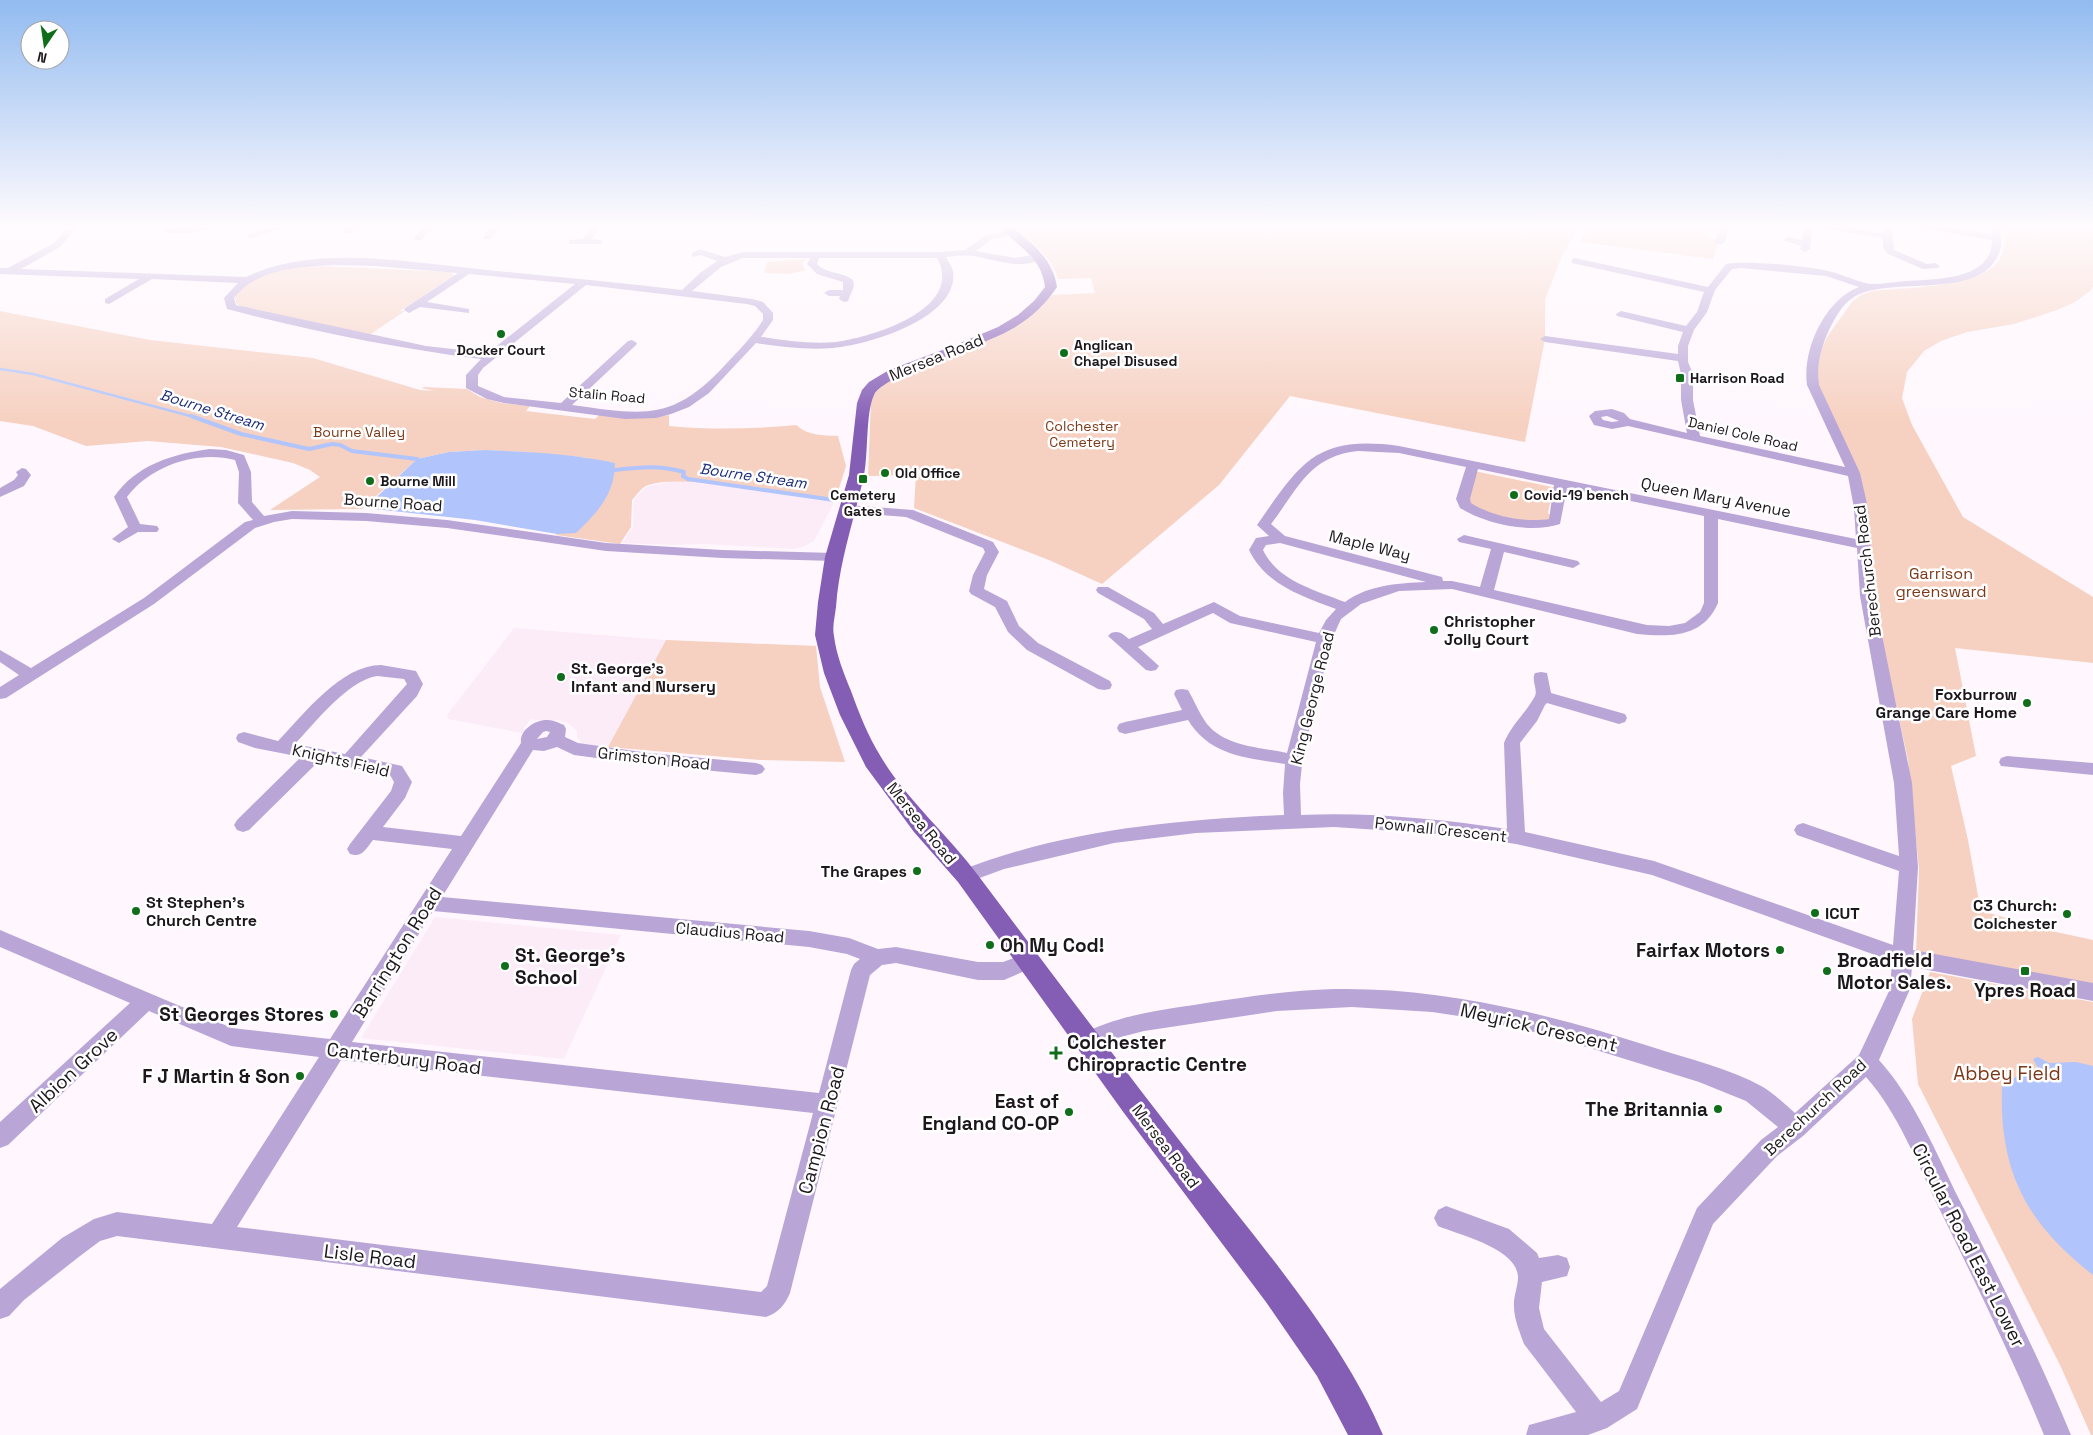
<svg xmlns="http://www.w3.org/2000/svg" width="2093" height="1435" font-family="'Space Grotesk',sans-serif">
<rect width="100%" height="100%" fill="#fff7fd"/>
<path fill="#fcecf8" d="M672 481 710 483 835 501 814 541 802 547 793 549 705 544 672 545 622 543 633 527 634 499 646 487Z
M514 628 666 640 608 747 582 744 577 737V731L568 723 557 720 544 721 531 719 523 729 530 731 527 734 448 719 447 715Z
M435 917 621 935 564 1059 361 1038Z"/>
<path fill="#f6d0c0" d="M1012 225H1580L1562 256 1545 299V339L1525 442 1290 396 1219 485 1102 584 1049 560 914 508 916 475 868 476 871 401 874 394 888 380 1008 331 1052 295 1095 293 1091 278 1058 279C1051 255 1030 242 1012 225Z
M1589 225H1719L1717 232H1706L1705 235 1719 241 1713 259 1580 242Z
M2005 225H2093V286L2091 290 2075 302 2057 310 2014 324 1967 332 1941 341 1924 351 1907 372 1902 398 1912 425 1963 517 2093 597V663L1955 648 1976 756 1951 766 1968 840 1980 907 1983 911 2042 929 2093 940V986L1916 953 1919 869 1908 760 1876 613 1867 509 1816 386 1817 359 1827 337 1852 302 1861 295 1872 291C1904 287 1982 289 2000 259 2005 249 2006 236 2005 225Z
M805 259 802 264 806 270 789 274 764 273 767 262Z
M322 266 450 272 453 274V276L400 311H405L369 335 242 307 236 303 235 298C250 270 295 267 322 266Z
M0 311 150 340 313 358 420 390 434 391 422 388 424 387 467 389 480 397 502 403 530 406 526 411 595 419 599 415 655 417 669 415V426C712 430 753 429 796 425 808 436 822 435 838 436L846 466 835 501C796 495 677 472 646 486 641 488 636 496 632 500L631 527 620 544 556 535 589 458 524 452 485 450 449 452 417 459 362 509 270 510 320 477 310 470 293 463 221 447 148 441 86 446 33 426 0 421Z
M1474 471 1557 488 1554 503H1550L1548 513 1552 518 1533 523 1482 512 1476 510 1466 498 1470 497 1473 487Z
M666 640 816 646 820 687 845 762 760 760 608 747Z
M1930 972 2093 1002V1435H2091L2061 1367 1918 1084 1912 1019Z"/>
<path fill="#b1c5fc" d="M485 450C528 452 572 454 615 463 615 494 597 513 576 533L557 534 475 520 365 508 417 459 449 452Z
M2038 1057 2049 1063 2076 1062 2093 1066V1275C2026 1223 1999 1171 2002 1086L2020 1074 2038 1068 2033 1059Z"/>
<g fill="none" stroke-linecap="round" stroke-linejoin="round">
<path stroke="#b1c5fc" stroke-width="2.5" d="M0 369 33 374 194 417"/>
<path stroke="#b1c5fc" stroke-width="4" d="M191 416 241 434 309 449 332 444 340 445 352 451 417 459
M615 470C640 467 660 465 684 472L683 476 688 479 834 500"/>
<path fill="#b9a6d7" fill-rule="evenodd" d="M70 225H79L60 247 21 269 246 277C314 244 406 262 478 269 546 276 614 282 682 290L700 273 717 261 701 255 692 257V253L700 249 725 257 743 252H940L965 250 986 235 1012 230 1017 233 1015 235 992 239 976 251 1015 258 1038 254 1043 257C1025 272 993 259 973 256 964 255 955 256 946 257 948 261 952 266 953 271 960 318 868 345 833 348 807 350 781 347 756 343L709 393 689 407 671 414 656 418 625 419 504 403 487 399 466 388V375L481 359C396 348 311 331 227 309L224 298 238 283 152 279 109 304 105 303V299L139 279 0 274V268H8L54 243ZM743 258H810L807 264 817 274 843 282V290H829L824 293 829 296H840L839 299 844 302 848 301 854 286 853 280C842 271 828 275 817 264L819 258H937C965 309 873 337 836 342 812 344 787 341 763 337H761L773 320V313L763 302 752 299 692 291 721 267ZM334 265 375 266 458 273 405 308 404 310 409 313 420 307 469 313V309L427 302 469 274 575 284 488 353 426 346 236 305 234 298C257 268 300 267 334 265ZM586 285 747 304 755 306 763 314V320C753 336 739 350 726 364 673 422 644 415 572 405L636 345 637 343 632 340 628 341 561 403 504 397 478 386V375L483 368Z
M198 225H218C210 231 172 237 164 231L169 228Z
M277 225H293L251 238 246 235Z
M349 225H359L350 233H344L342 231Z
M426 225H436L421 240H415V236Z
M494 225H503L490 239H484V235Z
M592 225H601L592 239 602 240V244H569V240L583 239Z
M1720 225H1729L1725 242 1720 245 1715 242Z
M1804 225H1813L1810 249 1805 252 1800 249 1801 246 1783 240 1788 237 1802 240Z
M1819 225H1840L1883 233 1884 225H1892L1894 250 1927 264 1935 263 1940 266 1938 268 1923 269 1888 254 1883 248V238L1823 228Z
M1917 225H1938L1991 234V225H1999C2000 233 2002 240 2001 247 1988 304 1891 274 1854 297 1842 304 1835 318 1829 330 1821 348 1816 365 1819 385L1860 473 1868 508 1874 596 1912 783 1918 867 1913 950 2093 983V1001L1912 967 1910 989 1879 1060C1915 1100 1936 1153 1960 1201 1999 1278 2038 1355 2071 1435H2044C2012 1357 1975 1282 1938 1206 1917 1163 1898 1113 1866 1077L1803 1136 1777 1156 1713 1224 1637 1409 1607 1428 1588 1435H1526L1529 1425 1576 1412 1524 1344C1520 1333 1514 1319 1514 1307 1513 1297 1518 1287 1518 1277 1517 1248 1459 1235 1438 1226L1434 1218 1438 1210 1446 1206 1509 1229 1537 1253 1539 1258 1558 1255 1567 1258 1570 1267 1567 1276 1542 1282 1539 1308 1544 1329 1601 1402 1619 1391 1697 1208 1761 1140 1778 1127 1746 1101 1699 1082 1551 1036 1472 1018 1432 1012 1352 1007 1277 1011 1144 1031 1117 1038 1089 1050 1082 1048 1078 1041 1082 1034C1121 1014 1163 1010 1206 1003 1248 997 1291 990 1334 989 1443 987 1549 1014 1652 1047 1689 1059 1729 1068 1763 1087 1774 1094 1785 1104 1795 1113L1859 1055 1890 989 1892 961 1652 875 1516 844 1455 835 1334 827 1196 833 1114 843 1004 869 966 883 959 881 957 876 959 871C1063 830 1173 820 1284 815L1283 793 1285 764C1247 758 1210 756 1188 720L1125 734 1119 732 1117 728 1119 724 1125 722 1182 710 1174 694 1176 690 1182 689 1188 690C1195 702 1199 713 1207 724 1226 747 1260 747 1287 753L1316 642 1230 623 1213 613 1138 647 1159 666 1156 670 1151 671 1146 670 1108 636 1111 633C1119 630 1123 634 1129 639L1152 629 1144 619 1098 593 1096 590 1098 587H1108L1154 613 1163 624 1214 602 1240 616 1319 633 1326 620 1336 609C1302 596 1266 585 1249 550L1256 538 1269 536 1257 525C1301 462 1316 435 1399 446L1856 539 1854 508 1848 476 1628 426 1612 429 1594 425 1589 416 1595 411 1612 409 1624 413 1630 419 1687 433 1681 400V374L1678 361 1545 342 1540 339 1545 336 1678 354V346L1683 332 1617 316 1616 314 1621 311 1686 326 1697 312 1704 292 1572 263V259L1575 258 1708 287 1726 264C1744 260 1813 266 1832 272 1841 274 1864 284 1871 284 1882 284 1894 282 1905 281 1934 279 1992 281 1992 240L1921 228ZM1741 268 1826 276 1859 287C1825 300 1802 349 1807 385L1845 467 1700 436 1693 400V374L1688 362V346L1694 330 1707 312 1715 290 1732 269ZM1607 416 1619 421 1612 422 1603 420 1601 417ZM1358 451 1399 453 1466 467 1456 499 1460 508C1486 524 1530 534 1560 524L1567 488 1704 516V603L1700 612 1685 623 1669 626 1647 625 1494 590 1504 552 1573 568 1580 564 1578 561 1464 535 1457 539 1459 542 1491 549 1480 587 1452 581H1443L1442 577 1285 536 1271 524C1298 489 1309 456 1358 451ZM1478 469 1554 485 1549 519C1525 523 1491 516 1471 503L1470 499ZM1718 519 1857 548 1860 596 1894 783 1899 856 1803 823 1797 825 1794 830 1797 835 1899 871 1893 945 1654 861 1525 832 1520 743 1537 721 1545 705 1547 703 1619 724 1625 722 1627 718 1625 714 1551 693 1547 673 1541 672 1535 673C1531 681 1538 689 1535 696 1526 713 1511 725 1504 743L1507 829C1439 819 1370 812 1301 815L1300 784 1303 755 1332 639 1341 619 1361 604 1399 591 1452 589 1637 634C1670 637 1703 638 1718 603ZM1280 543 1426 582C1399 583 1368 585 1345 602 1315 590 1278 581 1263 550L1266 545Z
M210 449 226 450 244 455 251 472 252 502 264 516 292 511 366 513 447 520 606 543 722 550 834 553 841 557 834 561 722 558 606 551 447 528 366 521 292 519 274 522 255 528 154 604 6 698 0 699V687L19 675 0 662V650L31 668 144 598 245 522 253 520 238 503 239 472 235 460C197 450 150 466 127 497L140 524 157 526 159 529 157 532H138L119 543 112 539 128 527 114 497C136 465 172 454 210 449Z
M22 468 26 469 31 475 24 486 0 497V488L14 480 18 475 16 472Z
M848 505 913 510 993 542 999 552 987 575 984 589 1007 601 1019 626 1038 643 1110 681 1112 685 1110 689 1104 690 1098 689 1027 650 1008 632 995 607 971 594 969 591 973 575 985 552 983 548 906 517 843 512 841 509 843 506Z
M381 665 416 671 423 684 417 696 361 757 402 766 412 782 405 798 383 827 461 836 521 743C519 730 536 719 548 720 553 720 559 723 564 725L566 729 565 737 578 743 649 753 756 763 762 765 765 769 762 773 756 775 649 765 574 755 557 747 544 751 533 750 442 897 809 931 849 938 878 949 896 947 978 962H1003L1027 953 1034 955 1037 961 1034 967 1004 980H978L896 963 882 965 870 975 790 1293C785 1305 778 1313 766 1317L117 1236 100 1241 80 1256 24 1300 9 1316 0 1319V1289L62 1238 94 1219 117 1212 212 1224 319 1057 231 1046 149 1011 8 1145 0 1148V1122L130 1003 0 947V930L232 1028 330 1039 452 849 373 840C366 849 362 858 350 854L347 849 350 844 391 791 394 782 390 775 319 761 249 830 243 832 237 830 234 825 237 820 301 757 255 748 238 742 236 738 238 734 244 732 278 741C304 714 341 665 381 665ZM377 676 404 679 407 684 345 754 295 744C315 723 347 681 377 676ZM546 731 550 732 547 737 537 739 543 732ZM433 911 809 947 847 954 860 959 854 964 851 970 819 1093 352 1042ZM341 1060 813 1113 767 1286 761 1292 237 1227Z
M2007 756 2093 763V775L2001 766 1999 762 2001 758Z"/>
<path fill="#845db5" fill-rule="evenodd" d="M999 225H1011C1031 243 1053 258 1057 287 1044 306 1030 319 1010 330 983 346 884 374 874 395 865 414 869 457 863 480 853 523 839 563 836 607 835 616 832 627 834 636 836 654 844 674 851 691 859 713 868 736 881 757 906 799 948 835 977 874 1051 972 1124 1070 1200 1167 1263 1248 1343 1340 1383 1435H1348L1317 1376 1266 1302 1124 1113 958 882 914 832 866 767 840 715 824 673 815 635 818 602 825 557 849 475 857 403 862 390 869 382 889 370 953 346 998 327 1018 315 1034 301 1045 287C1041 254 1017 248 999 225Z"/>
</g>
<linearGradient id="sky" x2="0" y2="1"><stop stop-color="#92bbf0"/><stop offset="0.53" stop-color="#fffbfe"/><stop offset="1" stop-color="#fffbfe" stop-opacity="0"/></linearGradient>
<rect width="2093" height="426" fill="url(#sky)"/>
<g fill="#106e1b" stroke="#fff" stroke-width="2">
<circle cx="501" cy="334" r="5"/>
<circle cx="1064" cy="353" r="5"/>
<rect x="1675" y="373" width="10" height="10" rx="2.5"/>
<circle cx="885" cy="473" r="5"/>
<rect x="858" y="474" width="10" height="10" rx="2.5"/>
<circle cx="370" cy="481" r="5"/>
<circle cx="1514" cy="495" r="5"/>
<circle cx="1434" cy="630" r="5"/>
<circle cx="561" cy="677" r="5"/>
<circle cx="2027" cy="703" r="5"/>
<circle cx="917" cy="871" r="5"/>
<circle cx="136" cy="911" r="5"/>
<circle cx="1815" cy="913" r="5"/>
<circle cx="2067" cy="914" r="5"/>
<circle cx="990" cy="945" r="5"/>
<circle cx="1780" cy="950" r="5"/>
<circle cx="505" cy="966" r="5"/>
<circle cx="1827" cy="971" r="5"/>
<rect x="2020" y="966" width="10" height="10" rx="2.5"/>
<circle cx="334" cy="1014" r="5"/>
<path d="M1053.5 1045.5h5v5h5v5h-5v5h-5v-5h-5v-5h5z"/>
<circle cx="300" cy="1076" r="5"/>
<circle cx="1718" cy="1109" r="5"/>
<circle cx="1069" cy="1112" r="5"/>
</g>
<g text-anchor="middle" stroke-width="5" stroke-linejoin="round" paint-order="stroke">
<g font-size="14" font-weight="bold" fill="#1d171c" stroke="#fff" text-anchor="start">
<text x="1074" y="350">Anglican<tspan x="1074" dy="16">Chapel Disused</tspan></text>
<text x="501" y="355" text-anchor="middle">Docker Court</text>
<text x="1690" y="383">Harrison Road</text>
<text x="895" y="478">Old Office</text>
<text x="380" y="486">Bourne Mill</text>
<text x="863" y="500" text-anchor="middle">Cemetery<tspan x="863" dy="16">Gates</tspan></text>
<text x="1524" y="500">Covid-19 bench</text>
</g>
<g font-size="14" fill="#1d171c" stroke="#fff">
<text transform="translate(607 395) rotate(5)" y="5">Stalin Road</text>
<text transform="translate(1743 434) rotate(13)" y="5">Daniel Cole Road</text>
</g>
<g font-size="14" fill="#7c3818" stroke="#fff">
<text x="1082" y="431">Colchester<tspan x="1082" dy="16">Cemetery</tspan></text>
<text x="359" y="437">Bourne Valley</text>
</g>
<g font-size="15" font-style="italic" fill="#1c2d79" stroke="#fff">
<text transform="translate(212 410) rotate(17)" y="5">Bourne Stream</text>
<text transform="translate(753 476) rotate(8)" y="5">Bourne Stream</text>
</g>
<g font-size="16" fill="#1d171c" stroke="#fff">
<text transform="translate(936 357) rotate(-22)" y="6">Mersea Road</text>
<text transform="translate(1716 497) rotate(11)" y="6">Queen Mary Avenue</text>
<text transform="translate(393 502) rotate(4)" y="6">Bourne Road</text>
<text transform="translate(1370 545) rotate(14)" y="6">Maple Way</text>
<text transform="translate(1867 571) rotate(-97)" y="6">Berechurch Road</text>
<text transform="translate(1312 698) rotate(-76)" y="6">King George Road</text>
<text transform="translate(654 758) rotate(6)" y="6">Grimston Road</text>
<text transform="translate(341 760) rotate(13)" y="6">Knights Field</text>
<text transform="translate(922 823) rotate(51)" y="6">Mersea Road</text>
<text transform="translate(1441 829) rotate(6)" y="6">Pownall Crescent</text>
<text transform="translate(730 932) rotate(5)" y="6">Claudius Road</text>
<text transform="translate(1815 1107) rotate(-43)" y="6">Berechurch Road</text>
<text transform="translate(1166 1146) rotate(53)" y="6">Mersea Road</text>
</g>
<g font-size="16" fill="#7c3818" stroke="#fff">
<text x="1941" y="579">Garrison<tspan x="1941" dy="18">greensward</tspan></text>
</g>
<g font-size="16" font-weight="bold" fill="#1d171c" stroke="#fff" text-anchor="start">
<text x="1444" y="627">Christopher<tspan x="1444" dy="18">Jolly Court</tspan></text>
<text x="571" y="674">St. George's<tspan x="571" dy="18">Infant and Nursery</tspan></text>
<text x="2017" y="700" text-anchor="end">Foxburrow<tspan x="2017" dy="18">Grange Care Home</tspan></text>
<text x="907" y="877" text-anchor="end">The Grapes</text>
<text x="146" y="908">St Stephen's<tspan x="146" dy="18">Church Centre</tspan></text>
<text x="2057" y="911" text-anchor="end">C3 Church:<tspan x="2057" dy="18">Colchester</tspan></text>
<text x="1825" y="919">ICUT</text>
</g>
<g font-size="19" font-weight="bold" fill="#1d171c" stroke="#fff" text-anchor="end">
<text x="1000" y="952" text-anchor="start">Oh My Cod!</text>
<text x="1770" y="957">Fairfax Motors</text>
<text x="515" y="962" text-anchor="start">St. George's<tspan x="515" dy="22">School</tspan></text>
<text x="1837" y="967" text-anchor="start">Broadfield<tspan x="1837" dy="22">Motor Sales.</tspan></text>
<text x="2025" y="997" text-anchor="middle">Ypres Road</text>
<text x="324" y="1021">St Georges Stores</text>
<text x="1067" y="1049" text-anchor="start">Colchester<tspan x="1067" dy="22">Chiropractic Centre</tspan></text>
<text x="290" y="1083">F J Martin &amp; Son</text>
<text x="1059" y="1108">East of<tspan x="1059" dy="22">England CO-OP</tspan></text>
<text x="1708" y="1116">The Britannia</text>
</g>
<g font-size="19" fill="#1d171c" stroke="#fff">
<text transform="translate(397 952) rotate(-58)" y="7">Barrington Road</text>
<text transform="translate(1539 1027) rotate(13)" y="7">Meyrick Crescent</text>
<text transform="translate(404 1058) rotate(7)" y="7">Canterbury Road</text>
<text transform="translate(73 1070) rotate(-43)" y="7">Albion Grove</text>
<text transform="translate(821 1130) rotate(-75)" y="7">Campion Road</text>
<text transform="translate(1969 1245) rotate(63)" y="7">Circular Road East Lower</text>
<text transform="translate(370 1256) rotate(7)" y="7">Lisle Road</text>
</g>
<g font-size="19" fill="#7c3818" stroke="#fff">
<text x="2007" y="1080">Abbey Field</text>
</g>
</g>
<g transform="translate(45 45) rotate(193)"><circle r="24" fill="#ffffff" stroke="#a5a2a4"/>
<path d="M0-4L9 19L0 12L-9 19Z" fill="#106e1b"/>
<text y="-8" font-size="14" font-weight="bold" text-anchor="middle" fill="#1d171c">N</text>
</g>
</svg>
